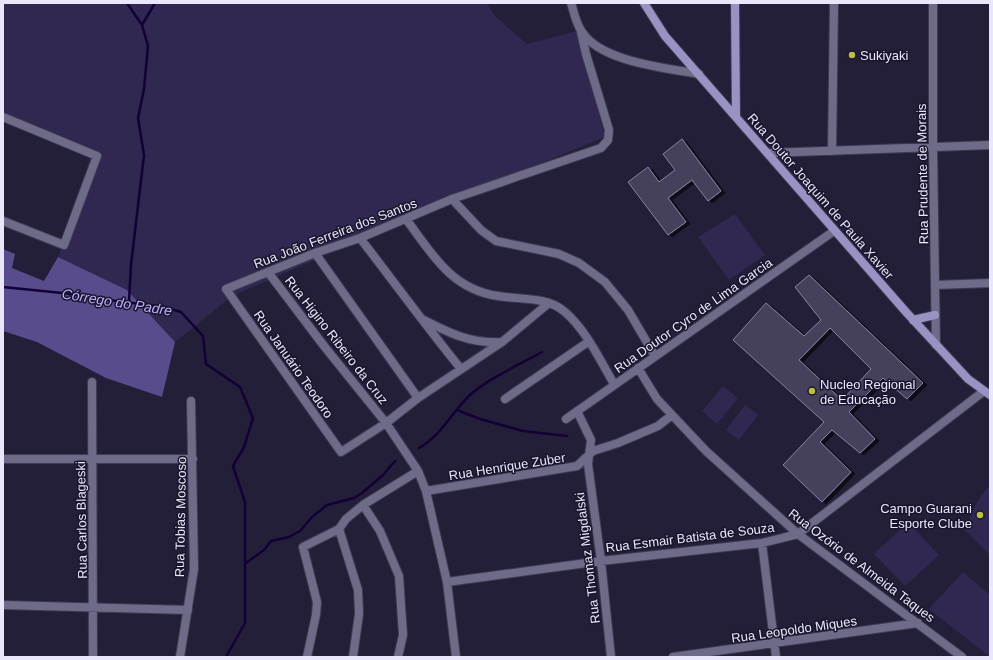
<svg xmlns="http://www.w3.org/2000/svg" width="993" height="660" font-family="Helvetica,sans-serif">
<defs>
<filter id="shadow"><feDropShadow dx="4" dy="2" stdDeviation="0" flood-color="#0009"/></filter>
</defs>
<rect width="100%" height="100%" fill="#231f38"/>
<path fill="#302851" d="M3 3H487L495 16 527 44 577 31 605 137 456 198 232 296 175 342 127 290 58 257 96 155 3 118Z
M735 214 765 255 729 280 698 237Z
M723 386 738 398 717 424 702 411Z
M745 405 758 415 739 440 726 430Z
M990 485V555L966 531C971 512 977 499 990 485Z
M908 522 939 555 905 586 874 554Z
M963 572 990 595V657L929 609Z"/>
<path fill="#584c8d" d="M3 249 15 254 12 268 44 281 58 257 127 290 175 342 162 397 106 378 37 342 3 331Z"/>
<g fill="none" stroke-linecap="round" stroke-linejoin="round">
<path stroke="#130037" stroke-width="2.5" d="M127 3 142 25 148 46 144 89 138 118 144 155 131 265 129 302
M142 25 155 3
M3 287 82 295 101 299 164 307 181 312 203 336 206 364 240 387 253 418 244 447 233 466 245 502V623L226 657
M457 410 480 419 523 431 567 436
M419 448C441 436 452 412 470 395 489 378 519 365 542 352
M246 563 264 550 271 541 289 537 300 531 312 517 327 505 354 498 362 493 383 475 395 461"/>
</g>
<path fill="#44405c" stroke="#8682a1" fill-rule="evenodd" filter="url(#shadow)" d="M682 139 721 191 708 201 692 180 668 198 686 222 668 235 628 182 648 167 659 182 675 170 663 154Z
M809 275 923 383 907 399 883 378 849 412 875 439 860 453 832 430 820 442 851 472 822 502 783 465 824 422 733 340 766 303 804 336 821 320 795 287ZM830 328 871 369 842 400 799 360Z"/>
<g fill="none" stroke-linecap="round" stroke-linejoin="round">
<defs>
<path id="minor" d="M571 3C574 12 576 24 582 32 601 62 667 68 699 74
M933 3V147L935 285
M3 117 97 156 64 245 3 221
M832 151 834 3
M768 153 990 145
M452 199 481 230 496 241 559 254 579 263 605 282 628 310 655 356
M406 219C432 254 451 289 498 296 520 300 547 296 565 312 586 330 600 360 614 384
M360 238C394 282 426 326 461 369
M315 253 418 398
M268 272 324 346 386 423 418 471 426 491 447 582 456 657
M549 303 502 342 418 398 386 423 341 452 226 289 315 253 360 238 452 199 601 148 608 140 609 130 586 54 581 32
M422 319C449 333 471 344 502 342
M638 368 657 399 706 451 798 534 962 657
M92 382 93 657
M505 399 588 342
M577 411 591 440 588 464 601 561 611 657
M566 419 834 231
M3 459H193
M426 491 577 466 593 451 618 443 658 426 672 415
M363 505 380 531 399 576 403 635 398 657
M339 529 358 590 359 614 353 657
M762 543 776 657
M447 582 601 561 762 543 798 534 984 391
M3 605 188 610
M180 657 194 569 191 401
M307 657 316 615 317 602 303 547 339 529 346 519 363 505 418 471
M673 657 918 623"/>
<path id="tertiary" d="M936 345 935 285 990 283"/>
<path id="secondary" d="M644 3 665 36 906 312 968 379 990 395
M735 3 736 116
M913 320 935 315"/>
</defs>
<use href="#minor" stroke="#3f3b53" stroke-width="10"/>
<use href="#tertiary" stroke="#3f3b53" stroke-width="10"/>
<use href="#secondary" stroke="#3f3b53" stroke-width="10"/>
<use href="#minor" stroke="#6e6b89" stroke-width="8"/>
<use href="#tertiary" stroke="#6e6b89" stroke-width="8"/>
<use href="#secondary" stroke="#9993c4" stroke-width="8"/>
</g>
<g fill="#bdbf43" stroke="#1a152e" stroke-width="1.5">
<circle cx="852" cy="55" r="4"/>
<circle cx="812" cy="391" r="4"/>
<circle cx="980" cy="515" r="4"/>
</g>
<g text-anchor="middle" stroke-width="3" stroke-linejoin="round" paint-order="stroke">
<g font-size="13" fill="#e9e7f9" stroke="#1a152e" text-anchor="start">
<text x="860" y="60">Sukiyaki</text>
<text x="820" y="389">Nucleo Regional<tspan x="820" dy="15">de Educação</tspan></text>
<text x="972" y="513" text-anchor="end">Campo Guarani<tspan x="972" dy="15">Esporte Clube</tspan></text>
</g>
<g font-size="13" fill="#e9e7f9" stroke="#1a152e">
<text transform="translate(922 174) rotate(-91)" y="5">Rua Prudente de Morais</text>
<text transform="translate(821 196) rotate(49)" y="5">Rua Doutor Joaquim de Paula Xavier</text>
<text transform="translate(335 233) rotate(-21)" y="5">Rua João Ferreira dos Santos</text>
<text transform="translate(693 315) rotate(-35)" y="5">Rua Doutor Cyro de Lima Garcia</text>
<text transform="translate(337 340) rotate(52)" y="5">Rua Higino Ribeiro da Cruz</text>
<text transform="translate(294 364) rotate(55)" y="5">Rua Januário Teodoro</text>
<text transform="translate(507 466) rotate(-9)" y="5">Rua Henrique Zuber</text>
<text transform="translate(180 517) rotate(-89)" y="5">Rua Tobias Moscoso</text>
<text transform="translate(81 520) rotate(-91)" y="5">Rua Carlos Blageski</text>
<text transform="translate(690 537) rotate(-7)" y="5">Rua Esmair Batista de Souza</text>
<text transform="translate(587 558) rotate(-97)" y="5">Rua Thomaz Migdalski</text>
<text transform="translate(862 565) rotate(37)" y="5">Rua Ozório de Almeida Taques</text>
<text transform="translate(794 629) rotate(-8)" y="5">Rua Leopoldo Miques</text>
</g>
<g font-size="14" font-style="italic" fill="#bdb2fe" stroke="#1a152e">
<text transform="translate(117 302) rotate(9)" y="5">Córrego do Padre</text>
</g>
</g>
<rect width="993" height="660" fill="none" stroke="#e9e7f9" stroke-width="8"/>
</svg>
